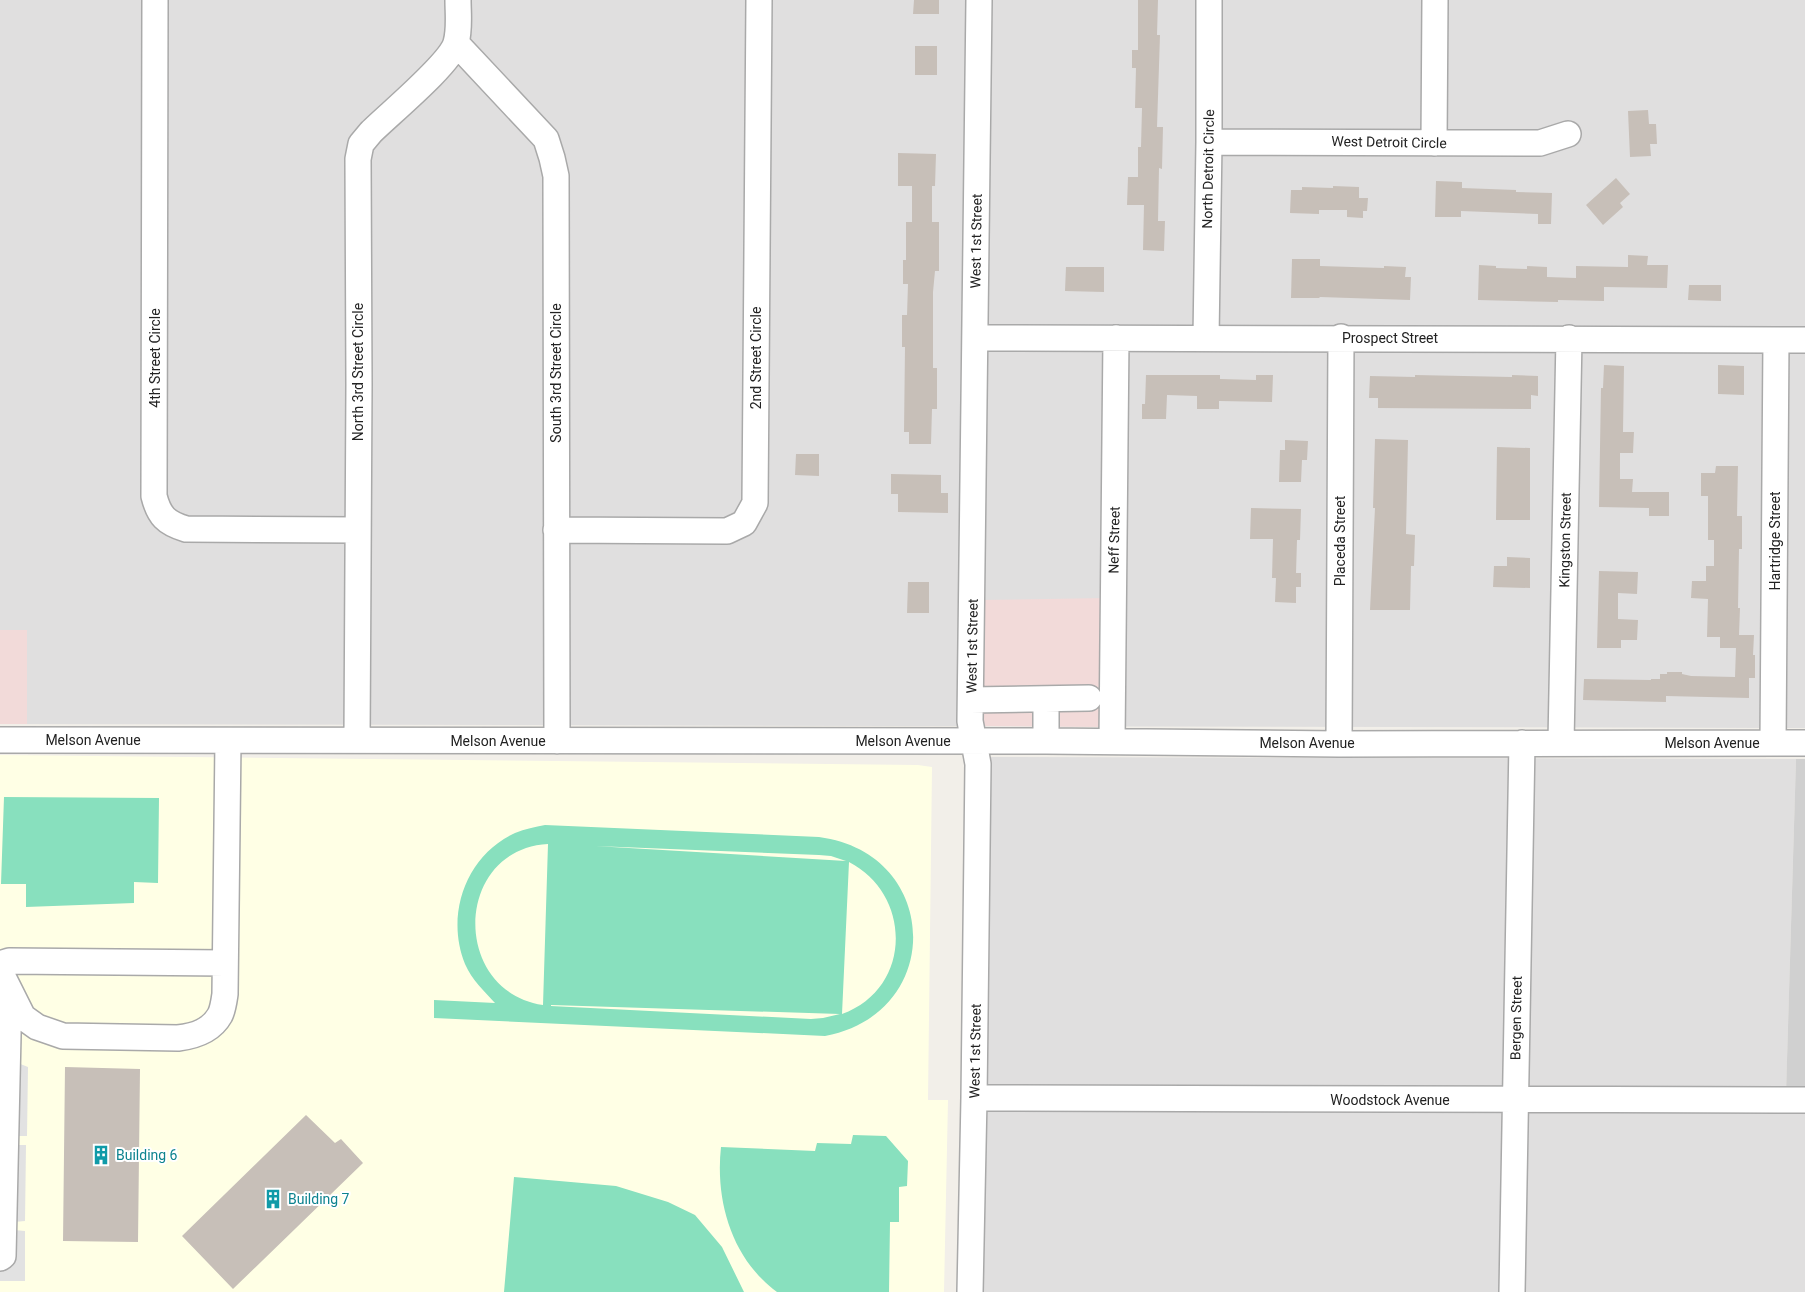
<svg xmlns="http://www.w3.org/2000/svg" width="1805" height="1292" font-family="Roboto,sans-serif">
<rect width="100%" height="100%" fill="#f2efe9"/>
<path fill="#e0dfdf" d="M0 0H1805V728L27 724V631L0 630Z
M987 757 1796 759 1786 1093H1805V1292H978Z"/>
<path fill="#f2dad9" d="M1107 598 1104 727 979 726 980 600Z
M0 630H27V724H0Z"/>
<path fill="#ffffe5" d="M0 755 918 765 932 767 928 1100H948L944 1292H0Z"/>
<path fill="#d0d0d0" d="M1796 759H1805V1093H1786Z"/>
<path fill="#88e0be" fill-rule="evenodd" d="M4 797 159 798 158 883 134 882V903L26 907V884H1Z
M545 825 819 837C941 853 946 1013 825 1036L434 1018V1000L495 1003C484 991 472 980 465 964 445 915 466 855 515 833 525 829 535 827 545 825ZM548 844 543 1005C450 991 454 849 548 844ZM595 846 819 855 831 856 846 861ZM849 862C913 895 912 989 842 1014ZM551 1006V1005L840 1014 823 1018 811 1019Z
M853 1135 886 1136 908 1161 907 1186 899 1187V1222H890L889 1292H777C732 1259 715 1201 721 1147L815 1151 817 1143 851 1144Z
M514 1177 616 1186 668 1202 695 1215 722 1247 744 1292H504Z"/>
<path fill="#e2e2e2" d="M0 1056 28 1067 27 1136H17V1145H26L25 1221 14 1222V1230L25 1231V1281H0Z"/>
<path fill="#c7bfb8" d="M914 0H939V14H913Z
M1138 0H1158L1157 35H1160L1157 127H1163L1162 169 1159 168 1158 221H1165L1164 251 1143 250 1144 205H1127L1128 177H1138V147H1141L1142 108H1135L1136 68H1132V50H1138Z
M915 46H937V75H915Z
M1648 110 1649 124H1656L1657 144H1650L1651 156 1630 157 1628 111Z
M898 153 936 154 935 186H932V222H939V271H935L933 292V368H937V409H932L931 444H909V432H904L905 347H902V315H907L908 284H903V260H906V222H912V186H898Z
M1616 178 1630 194 1620 203 1623 207 1603 225 1586 205Z
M1436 181 1462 182V188L1516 190V192L1552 193 1551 224H1538V214L1461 211V217H1435Z
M1333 186 1359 187V198H1368L1367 211H1363V218L1347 217V210H1319V214L1290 213 1291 190H1302V187L1333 188Z
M1628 255 1648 256 1647 265H1668L1667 288 1604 287V301L1558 300V302L1478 300 1479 265 1496 266V268L1527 269V266L1547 267V277L1576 278V266L1628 267Z
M1292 259H1320V266L1384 268V266L1406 267 1405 277H1411L1410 300 1320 297 1319 298H1291Z
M1066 267H1104V292L1065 291Z
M1689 285H1721V301L1688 300Z
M1604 365 1624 366 1623 432H1634L1633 453H1620V479H1633L1632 492H1669V516H1649V508L1599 507 1601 388H1603Z
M1718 365 1744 366V395L1718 394Z
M1146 375H1220V379L1256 380V375H1273L1272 402 1219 401V409H1197V396L1167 395 1166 419H1142V404H1145Z
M1415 375 1512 377V375L1538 376V396L1531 395V409L1378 408V398H1369L1370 376 1415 377Z
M1375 439 1408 440 1406 534 1415 535 1414 566H1411L1410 610H1370L1375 508H1373Z
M1285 440 1308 441 1307 460H1302L1301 482H1279L1280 450H1285Z
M1497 447 1530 448V520H1496Z
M796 454H819V476L795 475Z
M1716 466H1738L1737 516H1742V549H1739L1738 608H1740L1739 635H1754L1753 655H1755V678H1749V698L1666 696V702L1583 700 1584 679 1651 680V679H1660V674H1667V672H1682V674L1691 676 1735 677 1736 648H1720V637H1707L1708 599 1691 598 1692 581H1706V566H1714V540H1708V496H1701V473H1715Z
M891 474 941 475V493H948V513L898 512V494H891Z
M1251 508 1301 509 1300 540H1297L1296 573H1301V587H1296V603L1275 602 1276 578H1272L1273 539H1250Z
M1507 557 1530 558V588L1493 587 1494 566H1507Z
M1599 571 1638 572 1637 594 1618 593V619L1638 620 1637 640H1621V648H1597Z
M908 582H929V613H907Z
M65 1067 140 1069 138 1242 63 1241Z
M306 1115 335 1143 341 1139 363 1163 233 1289 182 1236Z"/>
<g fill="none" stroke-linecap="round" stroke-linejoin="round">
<defs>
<path id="minor" d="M155 0 154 496C159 516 166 523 186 529L357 530
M456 43 546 139 552 158 556 176 557 741
M1209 142 1540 143 1568 134
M1434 143 1435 0
M975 338 1805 340
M1206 338 1209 142V0
M556 530 727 531 744 523 755 503 759 0
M971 700 1089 698
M1046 700V741
M0 740 1046 741 1339 744 1805 743
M357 740 359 385 358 159 361 144 371 132C389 114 450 64 456 43 460 29 458 14 458 0
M1112 741 1116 338
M1561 742 1569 338
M1773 743 1776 340
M1339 744 1341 337
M0 964 9 961 225 963
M0 971 23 1017 37 1027 63 1036 178 1038C195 1036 211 1031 220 1015 223 1009 224 1001 225 994L228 741
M974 1098 1805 1100
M0 1258 3 1256 9 991
M970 1292 974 1098 978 764 970 721 979 0
M1512 1292 1522 743"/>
</defs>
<use href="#minor" stroke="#a9a9a9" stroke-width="28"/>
<use href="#minor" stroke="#fff" stroke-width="25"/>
</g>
<defs>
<symbol id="building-bare" viewBox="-9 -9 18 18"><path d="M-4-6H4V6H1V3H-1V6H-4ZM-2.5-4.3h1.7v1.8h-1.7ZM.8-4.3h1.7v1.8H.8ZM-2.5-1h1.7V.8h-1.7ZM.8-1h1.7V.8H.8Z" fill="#0f9aa8" stroke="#fff" stroke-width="2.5" paint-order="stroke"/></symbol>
</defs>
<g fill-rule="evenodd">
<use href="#building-bare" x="87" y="1141" width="28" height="28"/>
<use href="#building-bare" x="259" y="1185" width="28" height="28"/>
</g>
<g text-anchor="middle" stroke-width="4" stroke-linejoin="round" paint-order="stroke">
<g font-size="14" fill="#222" stroke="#fff">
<text transform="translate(1389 142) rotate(1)" y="5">West Detroit Circle</text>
<text transform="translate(1208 169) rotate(-89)" y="5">North Detroit Circle</text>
<text transform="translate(976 241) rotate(-89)" y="5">West 1st Street</text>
<text x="1390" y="343">Prospect Street</text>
<text transform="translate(155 358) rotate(-90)" y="5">4th Street Circle</text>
<text transform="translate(756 358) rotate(-90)" y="5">2nd Street Circle</text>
<text transform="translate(358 372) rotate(-90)" y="5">North 3rd Street Circle</text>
<text transform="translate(556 373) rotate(-90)" y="5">South 3rd Street Circle</text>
<text transform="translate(1114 540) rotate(-89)" y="5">Neff Street</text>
<text transform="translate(1565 540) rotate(-89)" y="5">Kingston Street</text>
<text transform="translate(1340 541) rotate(-90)" y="5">Placeda Street</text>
<text transform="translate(1775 541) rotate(-90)" y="5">Hartridge Street</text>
<text transform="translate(972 646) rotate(-89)" y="5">West 1st Street</text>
<text x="93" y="745">Melson Avenue</text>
<text x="498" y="746">Melson Avenue</text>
<text x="903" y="746">Melson Avenue</text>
<text x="1307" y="748">Melson Avenue</text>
<text x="1712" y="748">Melson Avenue</text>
<text transform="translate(1516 1018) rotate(-89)" y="5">Bergen Street</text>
<text transform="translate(975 1051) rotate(-89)" y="5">West 1st Street</text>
<text x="1390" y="1105">Woodstock Avenue</text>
</g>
<g font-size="14" fill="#0d838f" stroke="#fff" text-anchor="start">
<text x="116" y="1160">Building 6</text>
<text x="288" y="1204">Building 7</text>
</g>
</g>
</svg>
